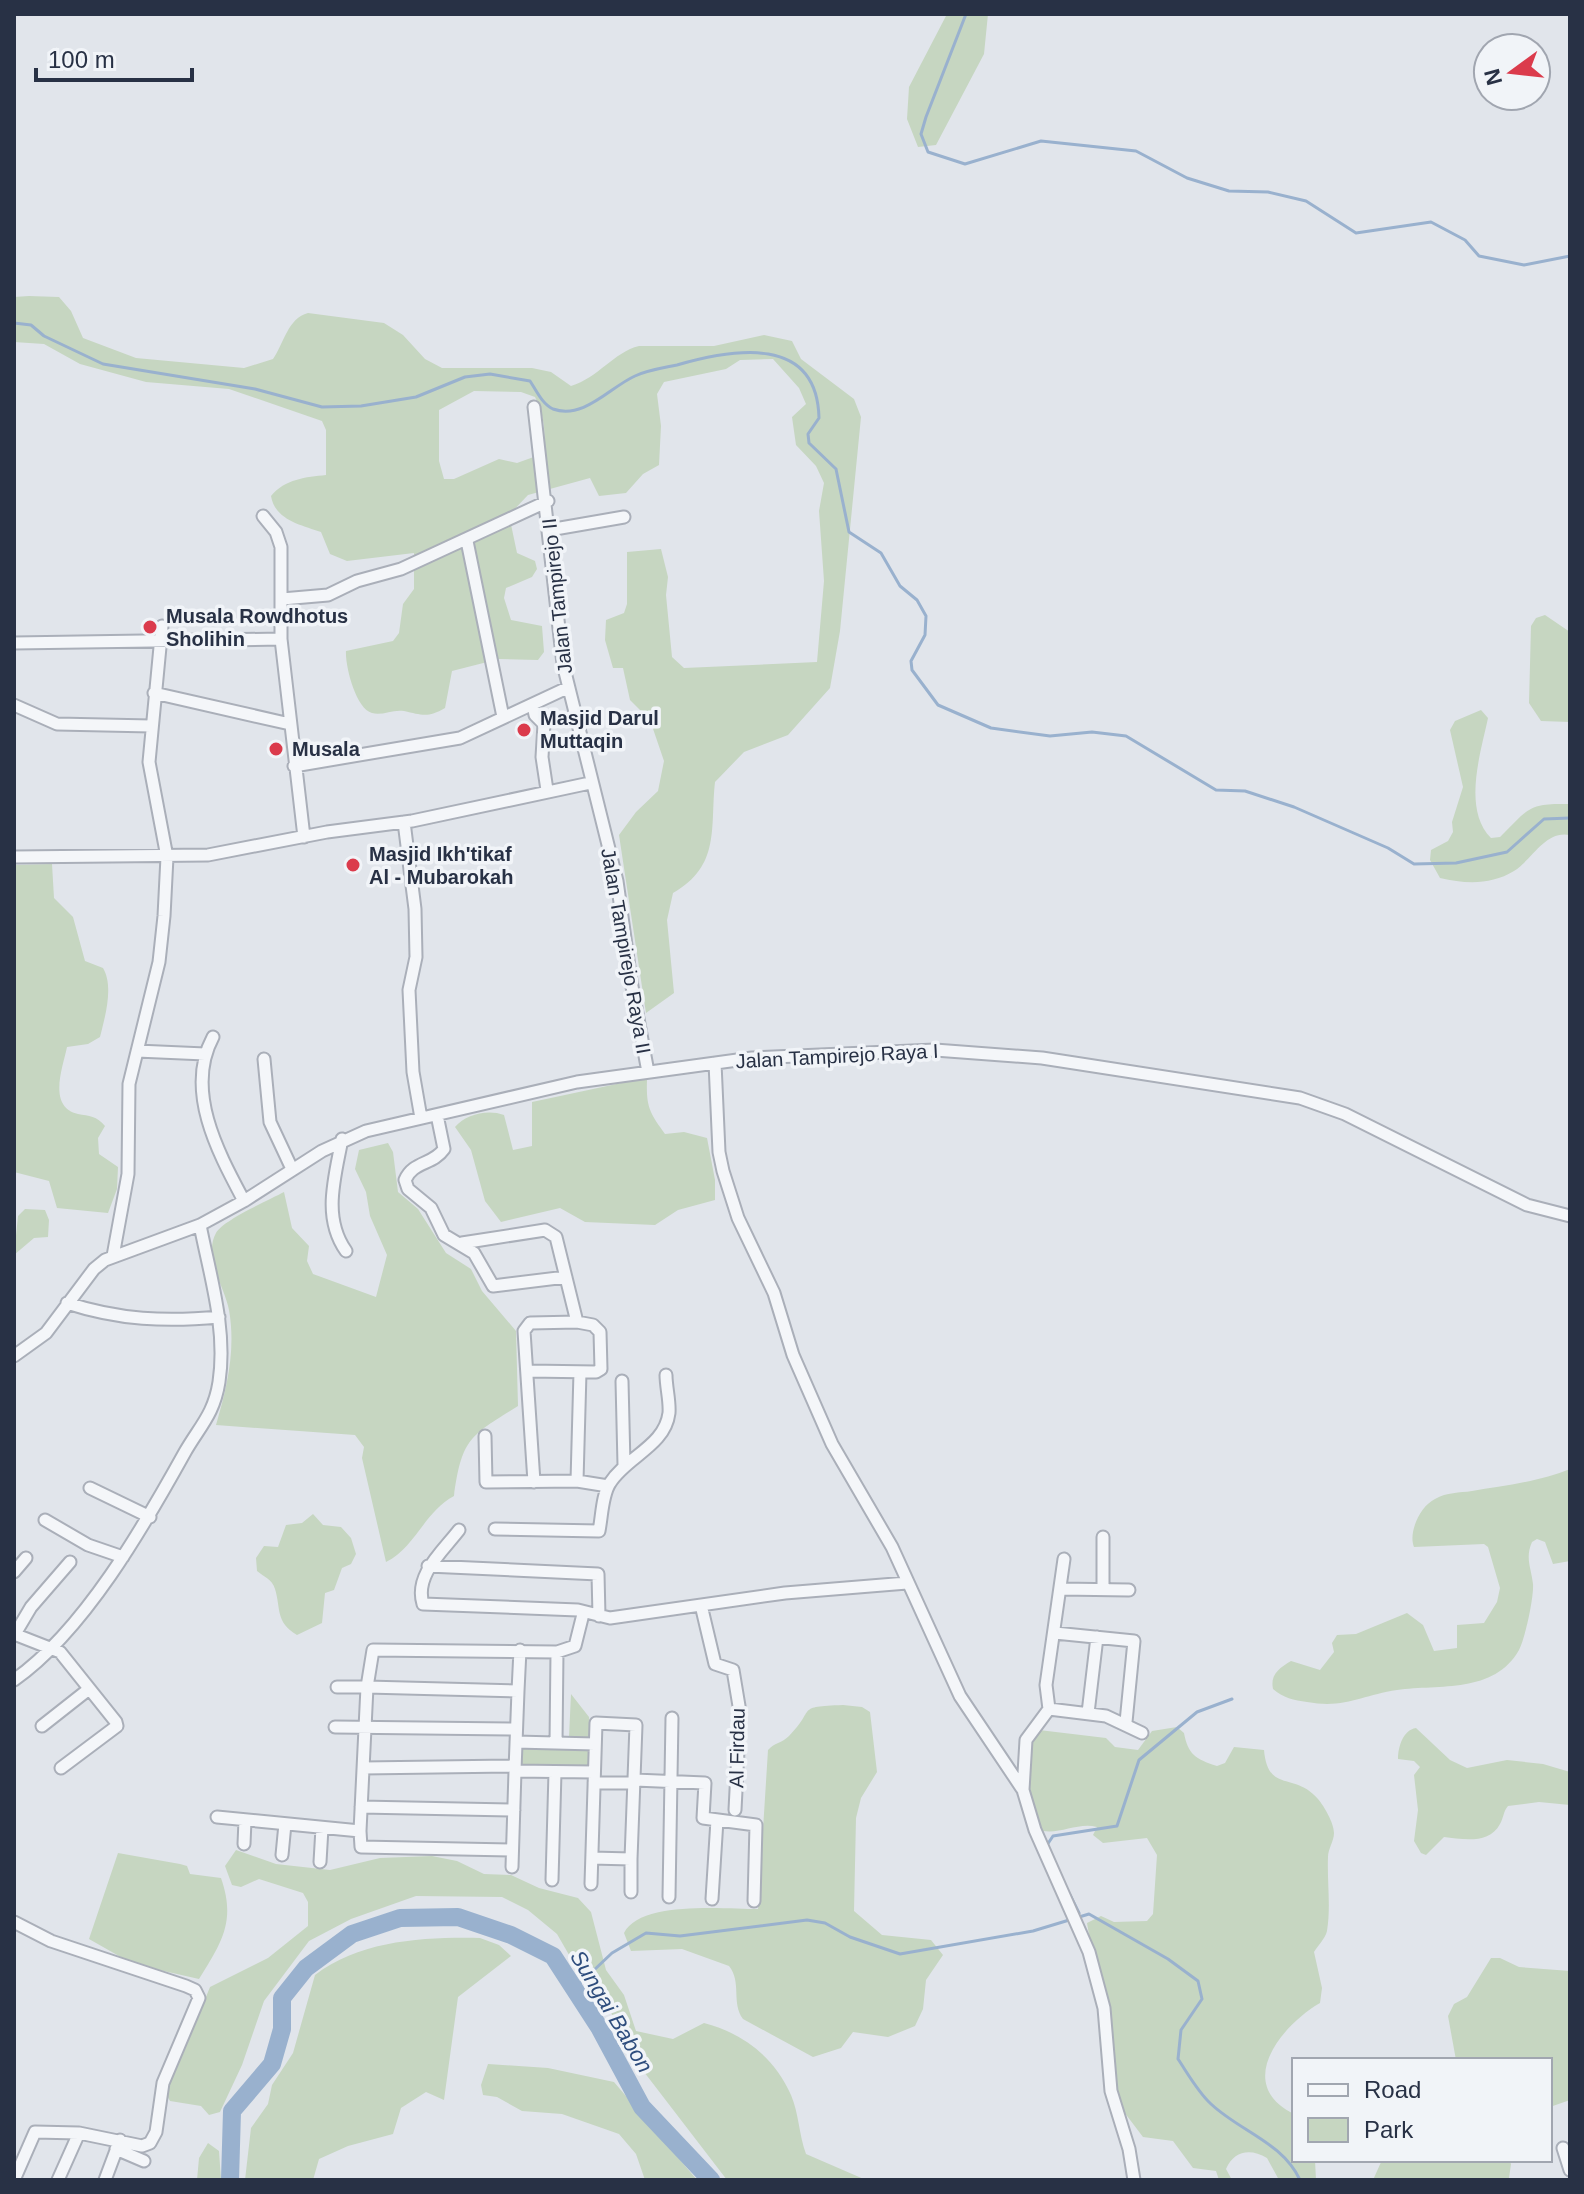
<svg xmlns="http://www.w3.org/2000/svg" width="1584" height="2194" font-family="Arial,sans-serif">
<rect width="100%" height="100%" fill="#e1e5eb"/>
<path fill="#c6d6c1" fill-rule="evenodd" d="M947 14H988L984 54 936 145 918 147 907 119 909 87Z
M29 296 59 297 71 311 83 338 136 358 244 368 273 359C284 343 288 318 308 313L384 323 403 335 425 359 442 368H532L551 372 571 386C598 378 614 352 639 346H714L764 335 792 341 801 359 854 399 861 417 840 631 830 688 788 735 744 752 715 782C710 827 721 866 673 893L667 920 674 993 646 1013 619 835 636 812 658 791 664 761 650 720 630 700 623 668H613L605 640 606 620 624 613 627 604V552L661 549 668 577 666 595 672 657 684 668 817 662 824 581 819 511 824 483 816 466 796 445 792 417 806 404 799 388 773 359 740 360 726 369 664 382 657 394 661 426 659 465 643 474 626 493 599 496 590 478 528 495 509 515 517 553 535 561 537 569 532 577 506 588 504 598 511 620 542 626 544 652 538 660 499 659 452 671 445 708C428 718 422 715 404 711 393 709 382 716 372 713 356 709 345 666 346 651L393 641 399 633 403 604 414 589V553L347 561 330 554 321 532C301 525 275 520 271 496 285 479 306 477 326 475V430L322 421 229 389 146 382 80 364 44 344 14 342V297ZM474 391 521 392 535 397C544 414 547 435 542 454L517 463 499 459 454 479H444L439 461V410Z
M1545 615 1570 632V722L1541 721 1529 703 1531 626 1536 618Z
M1481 710 1488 718C1481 752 1462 809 1491 838L1500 837C1529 808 1528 803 1570 804V835C1545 830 1533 859 1514 871 1491 885 1466 884 1440 878L1430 860 1431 850 1448 841 1453 832 1452 822 1463 787 1450 730 1455 721Z
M52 864 54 898 73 917 85 961 103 968C114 986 105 1017 100 1037L88 1044 67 1047C63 1067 47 1107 78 1114 89 1116 97 1116 105 1126L98 1138 99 1154 118 1167 117 1189 108 1213 57 1208 49 1181 14 1172V865Z
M640 1079 647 1080C646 1108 650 1113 665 1134L684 1132 707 1138 715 1180V1200L678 1210 655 1225 585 1222 560 1208 501 1222 485 1201 471 1150 455 1127C466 1114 488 1109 504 1115L513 1150 532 1146V1102Z
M388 1143 393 1152 398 1192 418 1209 446 1253 471 1269 482 1291 516 1331 518 1406C470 1436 462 1438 454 1496 425 1511 415 1548 386 1562L362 1458 364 1447 355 1435 216 1425C227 1387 236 1350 229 1310 225 1288 203 1256 216 1233 223 1220 269 1200 284 1192L292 1228 309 1246 307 1261 313 1274 376 1297 387 1255 370 1216 366 1192 355 1169 359 1150Z
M25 1209 45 1210 49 1220 48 1237 34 1238 14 1255 18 1216Z
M1570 1469V1561L1553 1564 1545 1542 1537 1539 1532 1542C1525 1558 1531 1567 1533 1584 1534 1597 1525 1639 1519 1650 1494 1694 1440 1684 1397 1690 1362 1695 1345 1709 1307 1702 1294 1700 1283 1698 1273 1689 1270 1675 1279 1668 1291 1661L1320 1670 1334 1652 1332 1643 1337 1635 1356 1634 1407 1613 1423 1625 1434 1651 1457 1648V1625L1484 1623 1497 1602 1500 1588 1488 1547 1484 1544 1414 1547C1408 1533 1420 1506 1435 1499 1447 1492 1459 1493 1472 1491 1503 1486 1542 1481 1570 1469Z
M313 1514 323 1525 341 1527 351 1538 356 1554 351 1564 342 1568 334 1590 325 1593 322 1623 297 1635C275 1622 281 1608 275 1589 272 1579 264 1577 257 1571L256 1558 264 1546 278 1547 286 1525 302 1523Z
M571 1694 589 1717 592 1739 569 1737Z
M843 1705 862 1707 870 1712 877 1772 861 1798 856 1818 854 1911 882 1935 931 1940 943 1955 926 1980 923 2009 915 2026 888 2037 853 2032 841 2048 813 2057 743 2019C731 2003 742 1982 729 1966L682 1949 631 1951 624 1933C640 1900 726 1909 758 1909L768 1750C774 1743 782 1743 789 1736 817 1708 794 1707 843 1705Z
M1177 1727 1184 1733C1188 1754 1195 1759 1217 1766L1225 1763 1234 1747 1264 1750C1268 1794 1294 1771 1318 1799 1324 1806 1334 1823 1334 1833 1334 1841 1328 1849 1328 1857 1327 1881 1331 1907 1327 1931 1325 1939 1318 1945 1314 1952L1322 1988 1320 2003C1282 2025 1233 2084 1294 2114V2160H1315L1316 2180H1279L1267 2158C1250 2148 1234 2151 1226 2169L1232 2180H1219L1216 2171 1193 2168 1173 2141 1143 2137 1118 2104 1087 1923 1101 1916 1114 1922 1147 1921 1153 1914 1157 1855 1147 1838 1103 1843 1093 1835 1097 1827C1079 1822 1061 1834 1043 1831 1030 1799 1017 1762 1039 1730L1106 1738 1115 1747 1138 1750 1152 1731Z
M1416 1728 1450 1760 1467 1768 1507 1760 1543 1764 1570 1772V1805L1539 1802 1508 1806C1503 1812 1504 1817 1500 1824 1489 1845 1462 1839 1444 1837L1426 1855 1421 1853 1414 1841 1418 1810 1414 1775 1420 1767 1414 1761 1398 1759C1398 1747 1403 1730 1416 1728Z
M522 1747 588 1748V1766L522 1765Z
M236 1850 276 1864 330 1870 380 1858 432 1856 457 1861 484 1874 511 1875 539 1888 578 1898 591 1912 606 1970 624 1995 636 2031 673 2039 704 2023C743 2033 774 2057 791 2095 799 2114 799 2135 806 2154L866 2180H727L641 2068 604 2000 572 1960 557 1934 528 1910 502 1897 416 1896 351 1919 309 1941 264 2001 242 2065 220 2112 209 2115 201 2106 170 2101 165 2092 169 2075 183 2054 210 1987 268 1958 308 1926V1902L303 1893 259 1879 241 1887 232 1885 225 1866Z
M118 1853 180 1864 187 1866 190 1874 221 1878C236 1921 222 1942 199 1979L133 1964 89 1939Z
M480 1938 499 1945 511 1956 458 1997 444 2100 426 2092 401 2108 393 2134 348 2146 319 2159 313 2180H245L251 2128 268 2104 272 2085 293 2053 315 1975C361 1940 425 1937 480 1938Z
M1491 1958H1500L1519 1967 1570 1971V2100L1550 2107V2060H1456L1448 2016 1454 2004 1467 1997Z
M488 2064 548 2068 614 2082 697 2180H645L636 2154 619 2134 562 2114 522 2111 497 2097 483 2095 481 2085Z
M208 2143 219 2151 221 2180H197L199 2158Z
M1382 2160H1509L1511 2164 1509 2178 1499 2180H1373Z"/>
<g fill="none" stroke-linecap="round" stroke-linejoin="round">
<path stroke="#99b1ce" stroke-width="3" d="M966 14 926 117 921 134 928 152 965 164 1041 141 1136 151 1187 178 1229 191 1268 192 1306 201 1356 233 1431 222 1465 240 1479 256 1524 265 1570 256
M14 323 31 325 44 336 103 364 255 389 322 407 361 406 416 397 465 377 490 374 530 381C536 390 542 404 553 409 584 420 610 387 635 376 648 370 663 368 677 365 733 349 817 334 819 418L808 434 809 443 836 469 849 532 881 553 900 586 917 600 926 616 925 635 911 661 912 670 938 705 991 728 1050 736 1092 732 1126 736 1216 790 1245 791 1294 807 1388 848 1414 864 1456 863 1507 852 1544 819 1570 818
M1047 1845 1053 1836 1117 1826 1139 1760 1197 1712 1232 1699
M1070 1895 1079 1913
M574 1989 612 1953 646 1933 680 1936 807 1920 825 1923 850 1937 900 1954 1033 1931 1089 1914 1168 1959 1198 1981 1202 1999 1181 2030 1178 2059C1188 2074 1198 2092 1211 2104 1241 2132 1282 2142 1300 2180"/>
<path stroke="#99b1ce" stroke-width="18" d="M230 2180 232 2111 272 2064 282 2029V1998L306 1968 352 1934 400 1918 458 1917 511 1935 553 1956 599 2027 642 2107 711 2180"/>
<defs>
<path id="minor" d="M534 407 563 664 617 881 631 981 648 1072
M263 516 276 532 281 547V639L304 837
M549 530 624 517
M467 541 503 717
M282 599 328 595 357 581 401 569 548 501
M14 643 281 639
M154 693 290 724
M14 705 57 724 151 726
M533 705 535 715 544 724 542 757 547 790
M294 766 460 738 567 688
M404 822 415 909 416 957 409 990 413 1072 421 1118
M14 857 208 855 327 832 412 821 590 783
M213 1037C184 1091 219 1154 244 1201
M137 1051 205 1054
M264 1059 270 1122 292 1169
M715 1063 719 1152 723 1171 738 1218 774 1293 793 1355 832 1444 892 1547 960 1696 1023 1790 1035 1830 1089 1952 1104 2008 1111 2091 1129 2149 1134 2180
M437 1115 444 1149C433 1165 413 1161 405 1180L408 1189 431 1208 444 1235 474 1253 493 1286 566 1277
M342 1139C335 1177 322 1217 346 1251
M462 1243 545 1230 556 1237 577 1322 593 1325 600 1332 601 1369 596 1372 529 1371
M113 1256 128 1174 129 1084 159 962 164 916 167 857 149 762 162 626
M67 1303C119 1320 166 1322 219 1317
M14 1356 46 1333 94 1269 105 1260 200 1225 244 1201 322 1151 366 1131 577 1082 752 1058 935 1050 1042 1058 1300 1098 1345 1114 1527 1205 1570 1216
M622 1381 624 1465
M485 1436 486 1482 577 1481 608 1486
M577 1481 580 1372
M534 1482 524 1331 530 1323 577 1322
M90 1488 150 1517
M45 1520 88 1545 123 1557
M495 1529 599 1531C602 1516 602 1495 610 1483 626 1457 665 1446 669 1413 670 1401 666 1387 666 1375
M459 1530C443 1551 414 1575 423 1604L578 1610 610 1618 785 1593 907 1583
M1103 1537V1589
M428 1566 598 1574 599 1616
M14 1572 26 1558
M1061 1589 1129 1590
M701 1605 715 1664 733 1670 740 1712 735 1810
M1055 1633 1134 1641 1126 1722
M14 1634 60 1652 116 1722 117 1726 61 1768
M15 1634 31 1607 70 1562
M14 1680C84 1631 144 1526 185 1452 200 1426 214 1414 219 1382 227 1329 210 1276 200 1225
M337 1687H367L373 1650 557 1652 575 1646 583 1614
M1049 1709 1106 1716 1142 1733
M1088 1713 1097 1637
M42 1726 89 1689
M335 1727 516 1729
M516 1742 595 1744
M556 1743 557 1652
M363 1768 515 1766
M515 1770 518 1691
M635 1780 705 1783 703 1818 756 1825 754 1901
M594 1783H635
M1023 1790 1026 1740 1049 1709 1046 1685 1064 1559
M361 1807 514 1810
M217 1817 360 1831 367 1687 518 1691 520 1650
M360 1831 361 1847 512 1850
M244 1844 245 1820
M282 1855 285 1824
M592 1858 631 1859V1892
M320 1862 322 1828
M512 1867 515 1771 594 1772
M552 1880 555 1772
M591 1884 596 1723 636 1725 631 1859
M669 1897 672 1718
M712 1899 717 1820
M14 1922 51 1941 186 1986 195 1990 199 1998 163 2083 156 2132 150 2143 142 2146 79 2133 58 2180
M1563 2148 1570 2170
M116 2149 144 2161
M14 2180 35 2132 79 2133
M105 2180 120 2140"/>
</defs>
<use href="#minor" stroke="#aaafb9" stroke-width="15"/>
<use href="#minor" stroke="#f4f6f9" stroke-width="11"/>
</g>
<g fill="#db3b4c" stroke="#f1f4f8" stroke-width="3">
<circle cx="150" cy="627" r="8"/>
<circle cx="524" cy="730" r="8"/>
<circle cx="276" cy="749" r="8"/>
<circle cx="353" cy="865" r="8"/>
</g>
<g text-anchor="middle" stroke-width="7" stroke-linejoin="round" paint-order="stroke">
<g font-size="20" fill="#283145" stroke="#f1f4f8">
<text transform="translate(557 596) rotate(-96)" y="7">Jalan Tampirejo II</text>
<text transform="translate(626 951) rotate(80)" y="7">Jalan Tampirejo Raya II</text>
<text transform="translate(837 1056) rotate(-3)" y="7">Jalan Tampirejo Raya I</text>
<text transform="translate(737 1748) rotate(-89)" y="7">Al Firdau</text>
</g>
<g font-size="20" font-weight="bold" fill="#283145" stroke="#f1f4f8" text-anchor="start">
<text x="166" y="623">Musala Rowdhotus<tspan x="166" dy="23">Sholihin</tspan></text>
<text x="540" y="725">Masjid Darul<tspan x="540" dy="23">Muttaqin</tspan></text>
<text x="292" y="756">Musala</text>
<text x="369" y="861">Masjid Ikh'tikaf<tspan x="369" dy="23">Al - Mubarokah</tspan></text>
</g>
<g font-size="22" font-style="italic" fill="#2e4d7d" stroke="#f1f4f8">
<text transform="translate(612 2011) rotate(59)" y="8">Sungai Babon</text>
</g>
</g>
<rect width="1584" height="2194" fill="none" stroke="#283145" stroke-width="32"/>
<rect x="1292" y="2058" width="260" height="104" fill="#f1f4f8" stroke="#a1a6b0" stroke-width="2"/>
<rect x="1308" y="2084" width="40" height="12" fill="#f4f6f9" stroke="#a1a6b0" stroke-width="2"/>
<text x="1364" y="2098" font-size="24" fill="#283145">Road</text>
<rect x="1308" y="2118" width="40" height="24" fill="#c6d6c1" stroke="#a1a6b0" stroke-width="2"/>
<text x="1364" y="2138" font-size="24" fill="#283145">Park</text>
<g transform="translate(1512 72) rotate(255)"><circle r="38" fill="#f1f4f8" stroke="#a1a6b0" stroke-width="2"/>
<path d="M0-6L14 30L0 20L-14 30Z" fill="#db3b4c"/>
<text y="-12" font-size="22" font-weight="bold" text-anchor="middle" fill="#283145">N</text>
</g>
<path d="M36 68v12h156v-12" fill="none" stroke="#283145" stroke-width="4"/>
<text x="48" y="68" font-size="24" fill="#283145" stroke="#f1f4f8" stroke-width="6" paint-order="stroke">100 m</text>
</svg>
